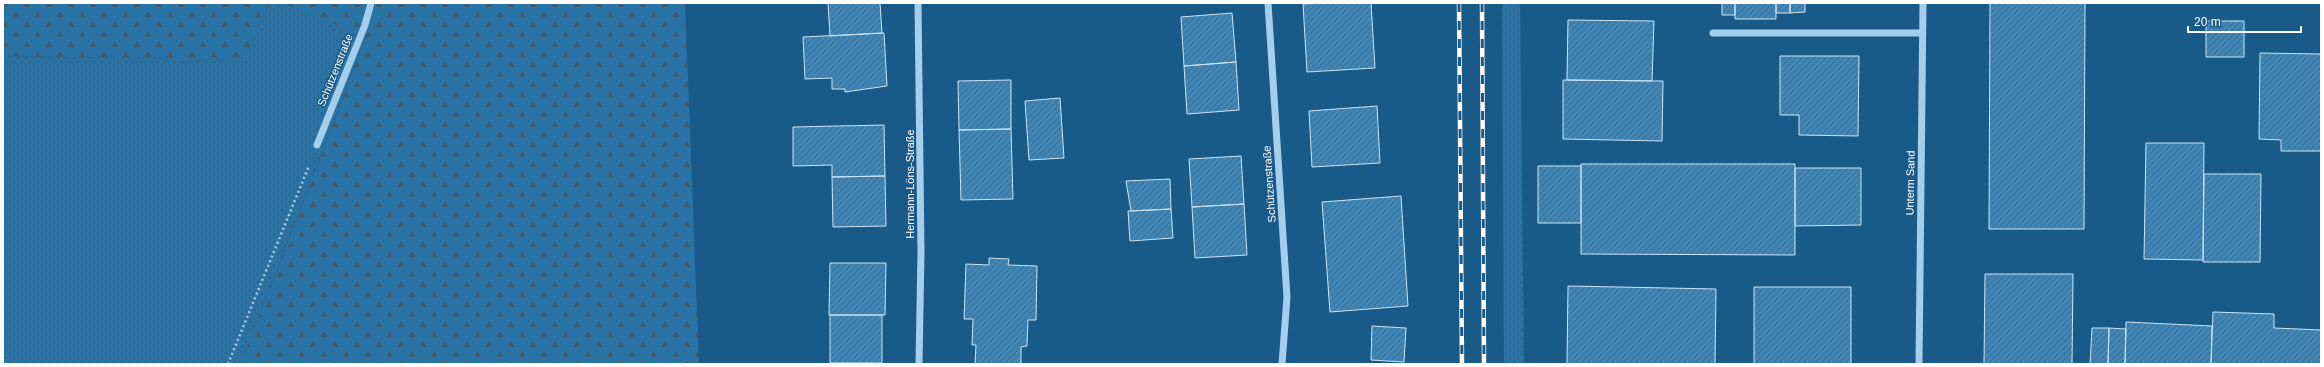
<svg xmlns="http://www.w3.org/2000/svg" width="2324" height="367" font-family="Helvetica,sans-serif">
<defs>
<pattern id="green-dots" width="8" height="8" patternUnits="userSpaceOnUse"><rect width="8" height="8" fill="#2a73a5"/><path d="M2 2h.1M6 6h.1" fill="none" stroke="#3e5c70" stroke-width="1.8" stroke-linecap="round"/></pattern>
<pattern id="forest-firs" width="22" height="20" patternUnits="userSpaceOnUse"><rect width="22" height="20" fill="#2a73a5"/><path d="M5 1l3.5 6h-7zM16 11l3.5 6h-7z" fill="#3e5c70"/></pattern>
<pattern id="building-hatch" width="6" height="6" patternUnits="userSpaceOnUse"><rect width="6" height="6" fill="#4384b2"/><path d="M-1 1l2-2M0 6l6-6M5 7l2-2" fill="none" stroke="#476b84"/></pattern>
</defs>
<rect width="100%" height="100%" fill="#1a5a89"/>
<path fill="url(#green-dots)" d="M269 3H282L366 36 241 364H3V56L243 60Z
M1502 3H1520L1524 364H1504Z"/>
<path fill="url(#forest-firs)" d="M3 3H269L244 60 3 56Z
M282 3H685L699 364H241L366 37Z"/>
<path fill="url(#building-hatch)" stroke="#c9e6f9" d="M828 3H880L882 33 830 36Z
M1327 3H1371L1375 68 1307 72 1303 4Z
M1722 3H1735V15H1722Z
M1735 3H1776V19H1735Z
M1776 3H1790V13H1776Z
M1790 3H1805V12L1790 13Z
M1990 3H2085L2084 229H1989Z
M1232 13 1236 62 1184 66 1181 17Z
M1568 20 1654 21 1652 81 1567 80Z
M2206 21H2244V57H2206Z
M884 33 887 86 845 92V89H832V78L805 79 803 37Z
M2260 53 2321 54V151H2281V140L2259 139Z
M1780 56H1859L1858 136 1799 135V115H1780Z
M1236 62 1239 110 1187 114 1184 66Z
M1011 80V129L959 130 958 81Z
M1563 80 1663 81 1662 141 1563 139Z
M1060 98 1064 158 1029 160 1025 101Z
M1377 106 1380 163 1312 167 1309 111Z
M884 125 885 176 832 177V165L793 166V127Z
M1011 129 1013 199 961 200 959 130Z
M2146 143H2204L2203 260 2144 259Z
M1241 156 1244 204 1192 207 1189 159Z
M1581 164H1795V255L1581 254Z
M1538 166H1581V223H1538Z
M1795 168H1861V225L1795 226Z
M2204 174H2261L2260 262H2203Z
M885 176 886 226 833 227 832 177Z
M1170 179 1171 209 1131 211 1126 181Z
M1401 196 1408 306 1330 312 1322 202Z
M1244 204 1247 255 1195 258 1192 207Z
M1171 209 1173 238 1130 241 1128 211Z
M989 258 1009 259 1008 265 1037 266 1036 320H1028L1027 346 1021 347V364H975L976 345H972L973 319H964L966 264 989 265Z
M830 263H886L885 315H829Z
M1985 274H2073L2072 364H1984Z
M1568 286 1716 289 1715 364H1567Z
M1754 287H1851V364H1754Z
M2213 312 2274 314V328L2321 330V364H2211Z
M830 315H882V363H830Z
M2126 322 2212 326 2211 364H2125Z
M1372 326 1406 328 1404 362 1371 360Z
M2092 328H2109L2108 364H2090Z
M2109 328 2126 329 2125 364H2108Z"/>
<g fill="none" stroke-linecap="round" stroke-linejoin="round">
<path stroke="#a3cfed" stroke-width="2.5" stroke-dasharray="2 3" stroke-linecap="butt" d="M228 364 309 166"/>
<path stroke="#a3cfed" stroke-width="7" d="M918 3 921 252 919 364
M1268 3 1287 297 1282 364
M1713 33H1922
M317 145 365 25 371 3
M1919 364 1923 3"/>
<defs>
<path id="rail" d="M1459 3 1462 364
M1482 3 1484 364"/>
</defs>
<use href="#rail" stroke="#fff" stroke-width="4.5"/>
<use href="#rail" stroke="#1a5a89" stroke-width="3" stroke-dasharray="9" stroke-linecap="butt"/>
</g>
<g text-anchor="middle" stroke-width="3" stroke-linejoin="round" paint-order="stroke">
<g font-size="11" fill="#fff" stroke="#1a5a89">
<text transform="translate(335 70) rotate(-68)" y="4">Schützenstraße</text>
<text transform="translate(1910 183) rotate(-89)" y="4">Unterm Sand</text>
<text transform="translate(910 184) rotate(-90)" y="4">Hermann-Löns-Straße</text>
<text transform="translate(1269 184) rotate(-94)" y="4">Schützenstraße</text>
</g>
</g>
<rect width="2324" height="367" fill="none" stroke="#ffffff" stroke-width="8"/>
<path d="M2188 26v6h113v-6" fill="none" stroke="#ffffff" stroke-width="2"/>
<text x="2194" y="26" font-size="12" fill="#ffffff" stroke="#1a5a89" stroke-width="3" paint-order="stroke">20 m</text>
</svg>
